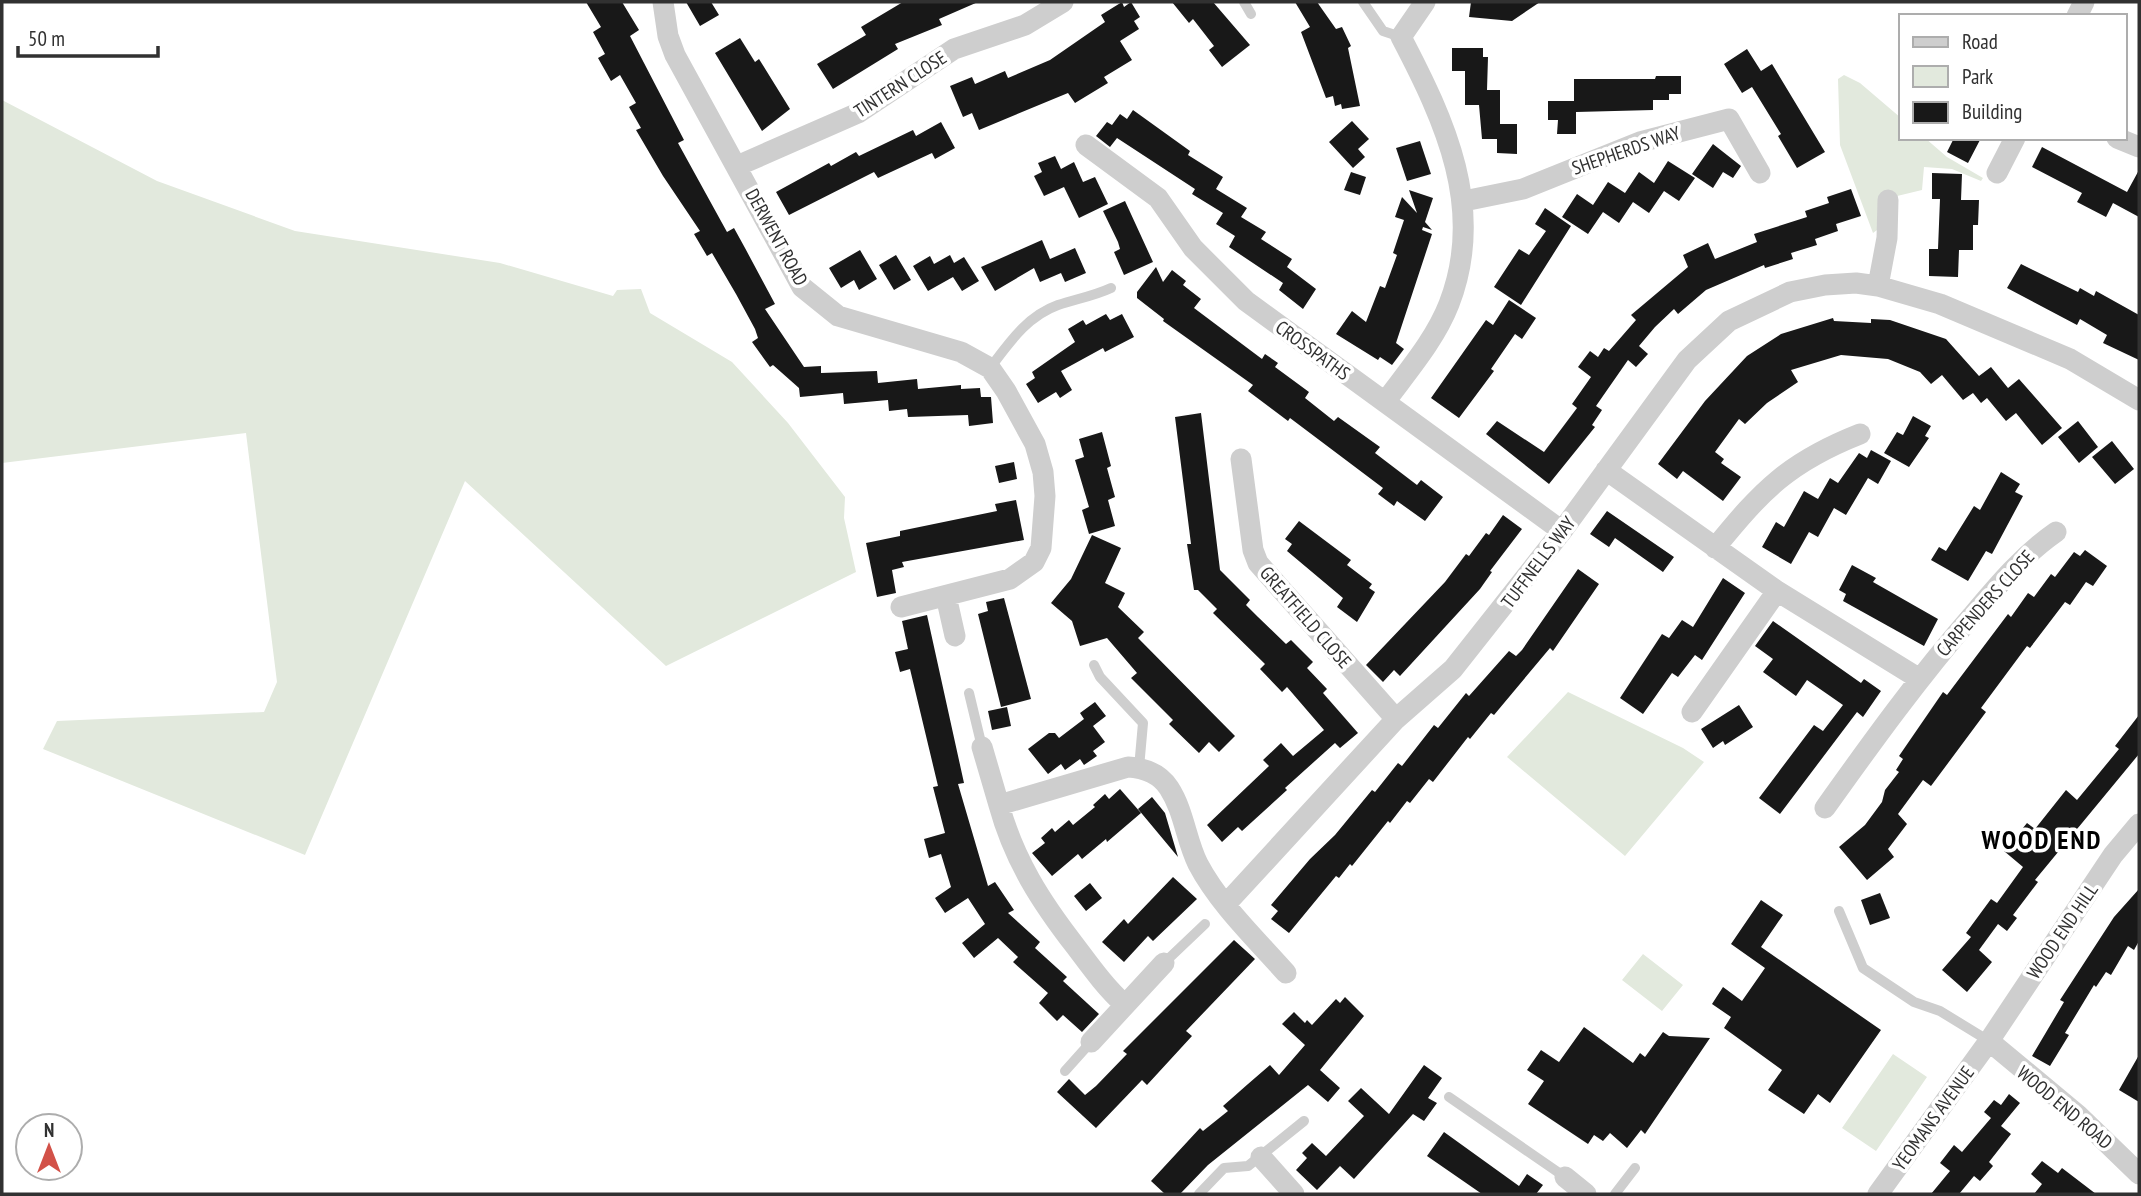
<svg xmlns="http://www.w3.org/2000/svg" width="2141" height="1196" font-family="'PT Sans Narrow',sans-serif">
<rect width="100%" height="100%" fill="#fff"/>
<path fill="#e2e9dd" d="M1844 75 1860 83 1901 118V138H1925L1947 157 1983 178 1981 181 1952 169 1924 167 1922 190 1893 197V218L1873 233 1840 145 1838 79Z
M2 100 157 181 295 231 500 263 613 296 617 290 641 289 650 313 732 362 788 423 845 497 844 518 856 572 666 666 465 481 305 855 43 749 57 721 264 712 277 682 246 433 2 463Z
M1568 692 1683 748 1704 762 1625 856 1507 757Z
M1643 954 1683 985 1662 1011 1622 980Z
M1893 1054 1927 1077 1876 1151 1842 1128Z"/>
<path fill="#181818" d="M586 2H622L639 30 630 36 684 140 678 143 727 232 734 228 745 248 775 304 765 309 804 367 821 366V373L877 371 878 383 917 379 918 389 961 385V389L980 388 981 397H991L993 423 969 426 968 415 908 417 907 409 889 411 888 400 844 404 843 393 800 397 799 388 773 365 770 367 752 342 758 338 755 329 736 294 712 253 707 256 694 234 700 231 663 176 636 130 641 128 629 107 636 103 620 75 611 81 598 58 605 54 593 32 601 27Z
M686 2H711L719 15 700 26Z
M903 2H978L939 19 942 25 895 44 898 49 833 89 817 64 866 35 861 27Z
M1122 2 1124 7 1131 2 1140 17 1134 21 1139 29 1120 41 1132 60 1104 77 1108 83 1075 103 1068 93 979 130 972 113 963 117 950 86 972 77 975 84 1005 71 1008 78 1050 60 1105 22 1101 15Z
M1172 2H1213L1250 45 1222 67 1209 50 1214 46 1193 19 1189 23Z
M1295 2H1317L1336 29 1342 27 1351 46 1348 48 1360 106 1342 109 1341 104 1335 106 1333 96 1326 98 1301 32 1310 27Z
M1471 2H1540L1512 21 1469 17Z
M740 38 755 62 759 59 790 109 762 131 715 53Z
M1452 48H1483V57H1488L1487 90H1500V124H1517V154L1497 153V139H1482L1479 105H1465V71H1452Z
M1747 49 1761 71 1772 64 1825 152 1797 168 1778 136 1781 134 1752 87 1742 93 1724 64Z
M1656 76H1681V94H1669V100H1653V110L1576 112V134H1557L1558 120H1548V101H1574V79H1655Z
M1133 110 1190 151 1188 155 1223 177 1216 189 1247 208 1241 217 1266 232 1261 239 1292 259 1287 267 1316 289 1303 309 1279 290 1283 283 1229 247 1235 236 1216 224 1223 213 1192 194 1195 189 1117 138 1110 147 1096 136 1107 122 1112 125 1120 114 1127 119Z
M1352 121 1369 139 1358 149 1365 157 1353 168 1329 142Z
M941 122 955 148 935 159 932 153 878 178 874 172 789 215 776 192 829 163 831 166 856 152 859 156 913 130 916 136Z
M1954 138H1981L1968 163 1947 152Z
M1420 141 1431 174 1407 181 1396 148Z
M1713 144 1741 166 1733 178 1723 172 1713 188 1692 174Z
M2042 147 2127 192 2139 170V217L2113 203 2106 217 2077 202 2082 193 2032 167Z
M1055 156 1061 169 1074 162 1083 182 1095 177 1108 204 1079 218 1064 187 1044 196 1034 176 1042 172 1038 163Z
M1668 161 1695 178 1679 201 1664 191 1649 213 1633 202 1619 223 1603 212 1588 234 1562 217 1577 194 1593 205 1608 182 1625 193 1639 172 1654 183Z
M1351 172 1366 177 1360 195 1344 190Z
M1932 173 1962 174 1961 200H1979L1978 225H1973V250H1959L1958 277 1929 276V249H1938L1940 199H1932Z
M1851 189 1861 216 1836 224 1838 231 1815 239 1817 245 1791 253 1793 259 1765 268 1764 265 1706 290 1678 314 1674 309 1655 327 1639 346 1648 354 1636 367 1628 360 1596 406 1602 410 1592 425 1595 427 1549 484 1486 434 1497 421 1544 452 1577 408 1572 404 1591 377 1578 367 1590 351 1598 357 1604 348 1609 351 1636 320 1631 315 1688 267 1683 255 1708 243 1715 259 1757 242 1754 234 1807 217 1805 211 1829 203 1827 197Z
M1409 190 1433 198 1425 222 1432 230 1423 227 1422 230 1432 234 1396 343 1404 349 1392 365 1380 357 1378 360 1336 334 1352 311 1366 322 1380 286 1385 288 1397 255 1393 253 1404 220 1395 217 1402 197 1417 213Z
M1125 201 1153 262 1124 275 1114 252 1120 249 1118 242 1103 211Z
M1545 208 1571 226 1521 305 1494 287 1519 249 1529 255 1546 231 1535 224Z
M1042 240 1050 259 1075 248 1086 273 1065 282 1061 273 1040 282 1034 268 995 291 981 267Z
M860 250 877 279 859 290 854 280 841 288 829 268Z
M896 255 911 280 894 290 879 265Z
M950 255 954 263 964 257 979 281 962 291 953 277 928 291 913 266 930 256 934 264Z
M2021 264 2078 292 2080 288 2094 296 2096 291 2139 315V360L2103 343 2107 335 2080 319 2077 325 2007 288Z
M1156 267 1163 282 1172 270 1186 281 1183 285 1201 299 1194 308 1262 359 1265 354 1278 363 1275 367 1309 392 1305 398 1334 421 1338 417 1380 447 1375 453 1417 485 1421 480 1443 497 1425 521 1397 501 1394 506 1378 494 1383 488 1290 418 1288 421 1248 391 1253 385 1163 321 1164 319 1137 298V292Z
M1509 300 1536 318 1522 339 1515 334 1491 369 1494 371 1459 418 1431 398 1486 320 1493 325Z
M1106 314 1110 320 1122 314 1134 337 1105 352 1103 348 1061 371 1072 390 1060 398 1056 392 1038 403 1026 384 1035 378 1032 372 1075 342 1068 329 1083 320 1086 325Z
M1833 318 1834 321 1871 323V319L1890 320 1946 339 1979 376 1991 367 2008 388 2019 379 2062 428 2042 445 2016 413 2006 421 1987 398 1981 403 1973 393 1963 400 1942 375 1931 384 1920 372 1888 359 1841 355 1791 370 1798 382 1767 403 1745 424 1739 419 1715 452 1724 459 1721 463 1741 477 1723 501 1683 471 1677 479 1658 464 1705 401 1747 356 1781 334Z
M1201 413 1220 570 1250 600 1246 605 1258 617 1286 644 1291 640 1313 662 1307 668 1327 689 1323 693 1358 733 1340 748 1335 743 1285 788 1287 790 1242 831 1238 827 1222 842 1207 825 1269 766 1263 760 1281 743 1293 756 1324 730 1287 687 1282 692 1260 669 1265 664 1213 613 1217 609 1198 590H1194L1187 544H1191L1175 417Z
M1913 416 1931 426 1925 436 1929 438 1909 467 1884 453 1897 432 1903 435Z
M2078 421 2098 447 2079 463 2058 437Z
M1102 432 1111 466 1107 468 1115 497 1108 500 1115 526 1089 534 1082 510 1089 507 1075 460 1084 457 1079 439Z
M2112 441 2134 469 2115 484 2092 457Z
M1871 450 1891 461 1878 484 1868 478 1846 515 1834 508 1818 537 1809 532 1791 564 1762 547 1776 522 1784 527 1804 491 1818 499 1830 478 1838 483 1859 453 1867 458Z
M1014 462 1017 479 999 483 995 466Z
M2001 472 2020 484 2015 492 2023 496 1992 554 1986 551 1968 581 1931 560 1939 547 1946 551 1974 506 1980 510Z
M1016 500 1024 540 902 562 904 567 892 570 896 593 877 597 866 543 900 536V531L997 511 995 504Z
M1607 511 1674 557 1663 572 1615 538 1609 547 1590 534Z
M1503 515 1522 529 1490 571 1492 572 1480 589 1400 676 1394 670 1383 682 1366 665 1445 582 1466 554 1469 556 1486 533 1489 535Z
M1299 521 1351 560 1347 565 1372 584 1369 588 1375 592 1357 622 1337 607 1343 598 1287 551 1292 544 1285 539Z
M1092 535 1121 548 1105 583 1125 593 1118 607 1144 632 1138 638 1235 736 1219 752 1209 742 1199 753 1169 724 1173 720 1131 678 1137 673 1107 638 1080 646 1072 621 1051 603 1071 579Z
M2085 550 2107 566 2093 586 2086 582 2070 605 2065 602 2030 648 2027 646 1981 708 1986 712 1931 786 1923 780 1898 814 1907 824 1888 849 1894 857 1867 880 1839 847 1865 825 1882 802 1885 790 1899 772 1896 770 1903 759 1899 756 1943 692 1947 695 2008 614 2011 617 2028 593 2034 597 2051 574 2055 577 2074 552 2080 556Z
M1852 565 1876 578 1873 582 1938 619 1924 646 1843 601 1846 594 1839 590Z
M1578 569 1599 584 1553 651 1550 648 1494 715 1491 713 1470 739 1468 737 1433 782 1429 779 1410 803 1407 801 1390 823 1388 821 1352 866 1350 864 1339 878 1336 876 1289 933 1271 919 1278 911 1271 905 1310 859 1335 835 1372 790 1375 792 1398 763 1402 766 1434 725 1438 728 1466 693 1469 696 1509 651 1516 656 1522 650Z
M1723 578 1745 593 1702 660 1695 655 1678 677 1672 673 1643 714 1620 698 1662 634 1669 638 1682 620 1693 627Z
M1004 598 1031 699 1001 707 978 614 988 611 986 602Z
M927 615 964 783 958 784 988 886 995 882 1014 910 1008 913 1040 942 1035 948 1067 977 1063 981 1099 1014 1082 1032 1063 1015 1057 1021 1039 1003 1048 993 1013 962 1018 957 998 938 974 958 962 943 985 924 968 898 945 913 935 898 951 887 941 854 929 858 924 839 945 833 933 787 938 786 910 669 900 672 895 652 908 649 902 621Z
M1773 621 1861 683 1864 679 1881 691 1863 717 1857 712 1780 814 1759 798 1814 725 1823 731 1843 705 1807 680 1796 696 1763 672 1773 659 1755 646Z
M1095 702 1106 716 1093 726 1105 742 1093 751 1097 756 1084 765 1080 759 1065 770 1061 764 1048 774 1028 749 1049 733H1055L1059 738 1084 719 1080 713Z
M1739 705 1753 727 1725 745 1723 741 1713 748 1701 729Z
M1007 707 1011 726 992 730 988 711Z
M2139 715V754L2035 880 2038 882 2013 915 2017 918 2007 931 1998 924 1979 950 1992 962 1967 992 1942 970 1971 937 1966 933 1991 899 1997 903 2023 867 2004 851 2027 823 2035 829 2066 790 2077 800 2119 749 2115 746Z
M1120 789 1141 813 1107 842 1106 839 1082 859 1078 854 1052 876 1032 853 1045 843 1041 838 1052 828 1055 832 1069 820 1073 825 1095 807 1093 805 1105 794 1109 799Z
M1152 797 1165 813 1178 857 1138 809Z
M1173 877 1197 899 1153 941 1148 936 1124 962 1102 942 1124 919 1128 924Z
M1090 883 1102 898 1086 911 1074 896Z
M2139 889V941L2134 950 2128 946 2111 975 2106 972 2096 987 2094 985 2065 1033 2069 1035 2050 1066 2032 1056 2064 1002 2060 1000 2114 917Z
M1880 893 1890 918 1870 925 1861 900Z
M1761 900 1783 915 1761 947 1881 1030 1830 1103 1818 1094 1804 1114 1768 1090 1782 1070 1724 1028 1731 1017 1712 1004 1723 987 1742 1001 1765 968 1731 944Z
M1234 940 1255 959 1186 1031 1192 1036 1147 1085 1142 1080 1096 1128 1057 1092 1069 1079 1085 1095 1096 1086 1127 1054 1123 1051Z
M1345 997 1364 1016 1320 1070 1340 1088 1328 1102 1308 1085 1208 1165 1180 1194H1165L1151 1181 1200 1128 1203 1131 1228 1111 1223 1106 1248 1084 1270 1065 1279 1075 1305 1045 1282 1024 1294 1012 1305 1023 1307 1020 1312 1025 1336 999 1340 1003Z
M1584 1027 1633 1063 1640 1053 1645 1057 1663 1032 1669 1036 1710 1038 1645 1134 1641 1130 1627 1148 1610 1133 1603 1141 1594 1135 1588 1144 1528 1104 1544 1081 1527 1070 1541 1050 1559 1062Z
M2139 1055V1102L2119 1090Z
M1424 1065 1442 1078 1428 1098 1437 1103 1424 1121 1413 1114 1354 1179 1340 1166 1317 1190 1296 1170 1307 1158 1302 1153 1312 1143 1326 1156 1364 1116 1348 1101 1361 1088 1389 1114Z
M2009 1094 2020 1103 2001 1126 2011 1134 1989 1162 1993 1166 1980 1181 1974 1176 1959 1194H1931L1950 1171 1940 1163 1954 1145 1962 1152 1991 1118 1984 1112 1994 1100 2001 1105Z
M1444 1132 1519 1186 1527 1174 1543 1185 1536 1194H1482L1427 1156Z
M2042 1161 2058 1173 2062 1168 2096 1194H2034L2042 1184 2031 1174Z"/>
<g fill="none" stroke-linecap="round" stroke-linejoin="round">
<path stroke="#cecece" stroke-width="10" d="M1244 2 1251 14
M1363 2 1383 31 1401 37
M990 368C1009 343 1027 316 1058 305 1076 299 1094 296 1111 288
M1094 665 1100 677 1143 723 1139 768
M969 693 982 747
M1839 911 1863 968 1914 1002 1940 1011 1989 1041
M1164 963 1205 924
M1065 1071 1091 1042
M1449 1097 1565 1177
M1199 1194 1224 1168 1248 1166 1304 1121
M1615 1194 1635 1168"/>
<path stroke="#cecece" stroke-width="21" d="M663 2 668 36 675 55 802 287 838 316 961 352 990 368 1006 391 1035 444 1043 472 1045 496 1041 548 1034 562 1010 579 901 607
M2077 16 2084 2
M2117 138 2139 147
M1086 145 1158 198 1193 248 1246 301 1562 531
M737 166 858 113 954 49 1025 25 1063 2
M1997 173 2015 138
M1464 201 1523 189 1640 142 1729 119 1760 173
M1878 286 1887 238 1888 200
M1385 402C1407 372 1435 340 1449 304 1486 209 1445 121 1401 37L1425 2
M1241 459 1253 550 1258 563 1396 719
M1606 470 1777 591 1918 678
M1715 548C1762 490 1789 462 1860 434
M946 596 955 636
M1692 712 1777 591
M982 747 999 805
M1825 808C1872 742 1919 677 1972 616 1998 585 2023 555 2056 532
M1226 904 1396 719 1453 669 1562 531 1687 360 1729 321 1790 292 1825 285 1856 283 1878 286 1940 304 2070 359 2139 400
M1125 1005C1106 988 1091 967 1076 947 1041 902 1014 860 999 805L1128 767C1144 768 1160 774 1169 788 1184 811 1186 840 1198 864 1219 904 1256 939 1286 973
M1989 1041 2078 1115 2139 1174
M1091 1042 1164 963
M1261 1157 1294 1194
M1565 1177 1586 1194
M1878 1194 1989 1041 2113 855 2139 824"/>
</g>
<g text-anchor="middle" stroke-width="7" stroke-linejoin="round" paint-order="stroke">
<g font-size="19" fill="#313131" stroke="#fff">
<text transform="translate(900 84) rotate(-33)" y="7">TINTERN CLOSE</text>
<text transform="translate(1626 150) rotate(-19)" y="7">SHEPHERDS WAY</text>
<text transform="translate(777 237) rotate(61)" y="7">DERWENT ROAD</text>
<text transform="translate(1313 350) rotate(36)" y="7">CROSSPATHS</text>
<text transform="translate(1538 562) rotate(-53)" y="7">TUFFNELLS WAY</text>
<text transform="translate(1985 603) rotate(-48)" y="7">CARPENDERS CLOSE</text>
<text transform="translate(1306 617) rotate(49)" y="7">GREATFIELD CLOSE</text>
<text transform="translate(2062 931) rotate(-56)" y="7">WOOD END HILL</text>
<text transform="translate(2065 1107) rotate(40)" y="7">WOOD END ROAD</text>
<text transform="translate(1933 1118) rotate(-54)" y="7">YEOMANS AVENUE</text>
</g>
<g font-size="26" font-weight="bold" letter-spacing="2" fill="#000" stroke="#fff">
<text x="2042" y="849">WOOD END</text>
</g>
</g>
<rect width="2141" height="1196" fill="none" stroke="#313131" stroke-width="7"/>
<rect x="1899" y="14" width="228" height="126" fill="#ffffff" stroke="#adadad" stroke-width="2"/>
<rect x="1913" y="37" width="35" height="10" fill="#cecece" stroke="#adadad" stroke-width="2"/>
<text x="1962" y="49" font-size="21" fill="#313131">Road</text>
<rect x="1913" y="66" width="35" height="21" fill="#e2e9dd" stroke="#adadad" stroke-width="2"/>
<text x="1962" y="84" font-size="21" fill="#313131">Park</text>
<rect x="1913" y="102" width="35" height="21" fill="#181818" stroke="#adadad" stroke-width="2"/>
<text x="1962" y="119" font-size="21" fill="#313131">Building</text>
<g transform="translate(49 1147)"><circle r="33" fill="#ffffff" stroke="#adadad" stroke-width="2"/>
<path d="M0-5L12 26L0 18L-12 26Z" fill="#d25148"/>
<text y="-10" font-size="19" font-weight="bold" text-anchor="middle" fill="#313131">N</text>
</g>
<path d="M18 46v10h140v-10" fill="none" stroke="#313131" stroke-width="3.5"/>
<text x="28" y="46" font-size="21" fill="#313131" stroke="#ffffff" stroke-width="5" paint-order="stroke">50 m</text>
</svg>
